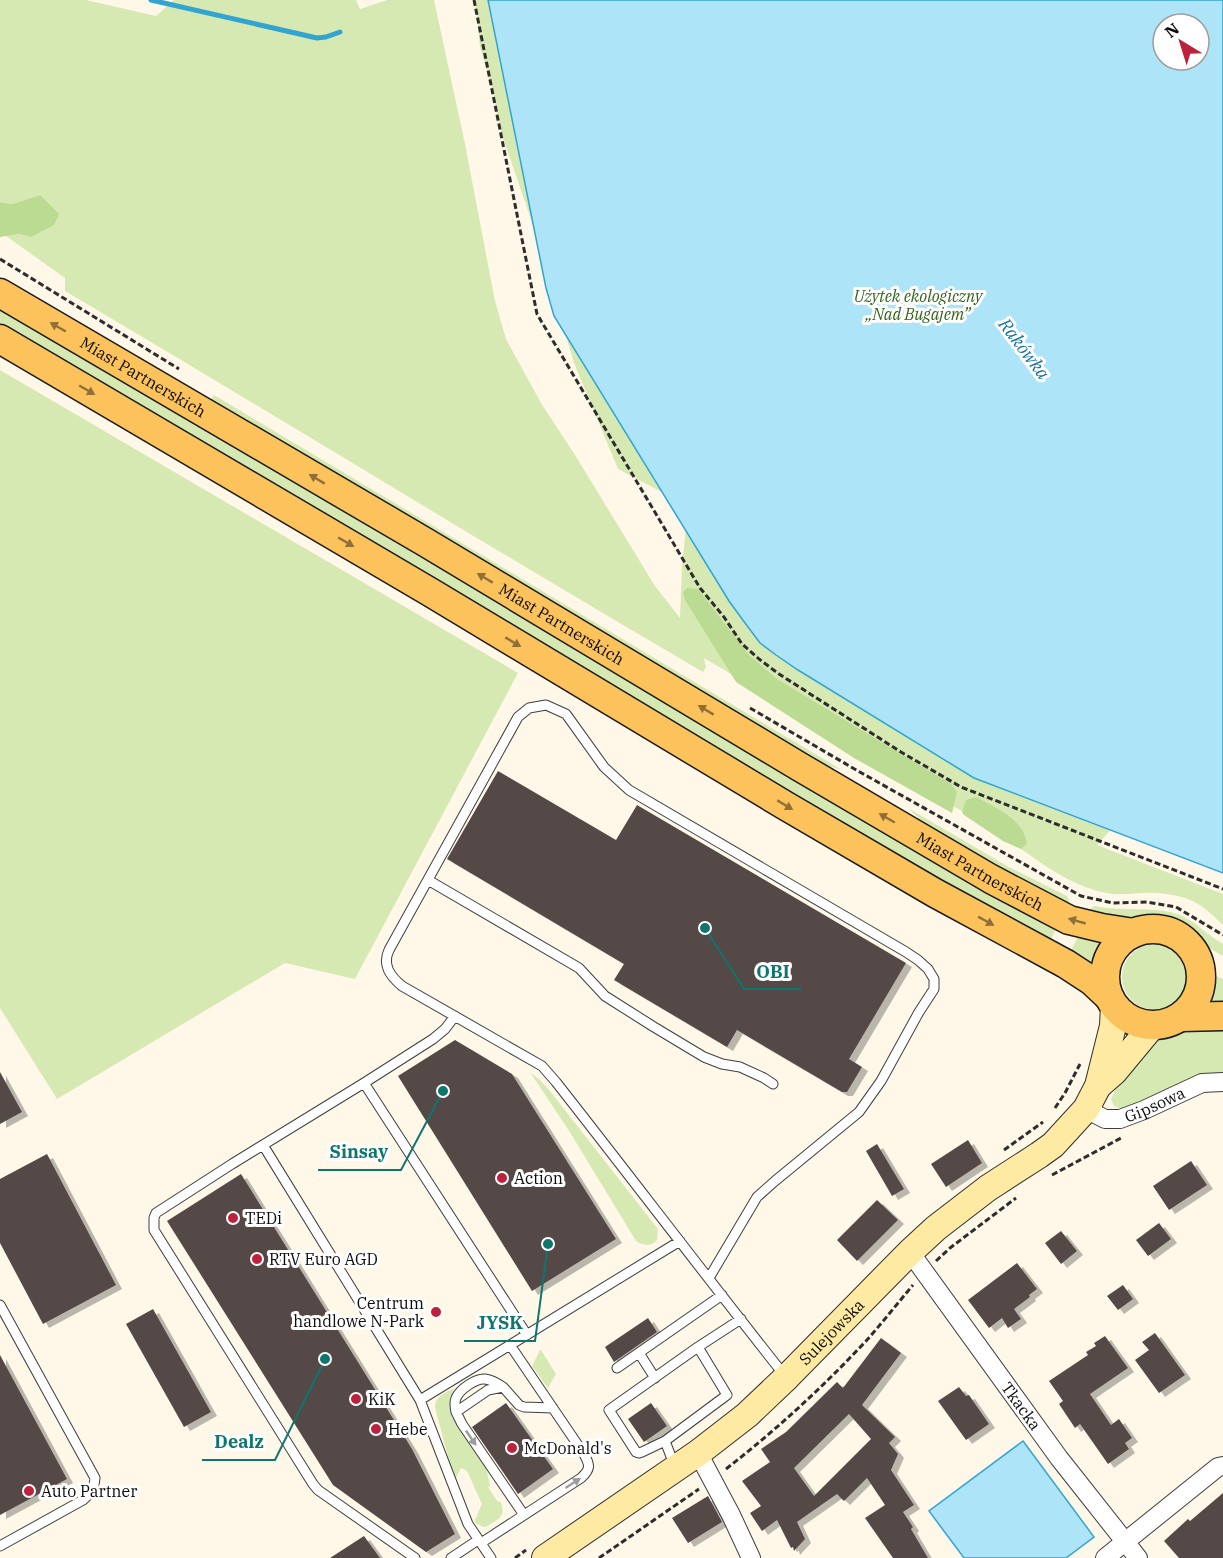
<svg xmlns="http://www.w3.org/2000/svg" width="1223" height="1558" font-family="'IBM Plex Serif',serif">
<defs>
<filter id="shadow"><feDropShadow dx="6" dy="4" stdDeviation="0" flood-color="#0004"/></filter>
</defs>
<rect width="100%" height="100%" fill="#fff8e9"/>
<path fill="#d6e9b3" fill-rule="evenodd" d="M0 0H86L156 16 174 0H356L360 9 387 0H434L465 144 495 301 506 339 541 403 575 455 655 586 680 618 682 567 688 506 618 469 574 363 536 234 501 132 492 88 480 47 475 0H1223L1148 788 1097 845 1223 894V925C1215 918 1207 909 1198 904 1183 895 1161 892 1144 893 1132 893 1119 896 1107 893 1074 887 1047 867 1021 849L1022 847 704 658 706 667 703 672C489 547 278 417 65 291V278L6 236 19 234 32 237 40 195 12 204 0 202ZM1163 24H1199V60H1163Z
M0 305 1057 927 1050 941 981 905 0 325Z
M0 370 518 673 355 979 285 963 57 1099 0 1008Z
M214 395 842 770 813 761 209 402Z
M908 808 1009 867 1067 896 1069 900 1068 905 935 833Z
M1095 906C1120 912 1163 905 1184 917 1198 924 1209 936 1223 944V956L1209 948 1192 931 1181 922 1167 918 1152 916 1129 919 1089 913 1091 908Z
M1079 934 1104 941 1092 966 1070 953Z
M1122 977a33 33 0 1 1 66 0a33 33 0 1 1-66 0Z
M1215 976 1223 979V1007L1208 1003Z
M1223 1026V1072L1205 1074 1122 1109 1114 1106 1111 1099 1116 1088 1144 1050 1153 1042 1181 1030Z
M530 1072 541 1081 550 1091 658 1229C657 1232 658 1236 657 1239 653 1248 642 1245 636 1241L571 1134Z
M540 1350H541L556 1374 548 1388 532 1366Z
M454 1388C450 1398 448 1406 452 1417L486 1466 490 1486 488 1487 498 1502 500 1501C505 1511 503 1517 494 1522 492 1523 487 1527 485 1527 483 1527 477 1524 475 1523V1520L482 1504 467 1471 461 1468 455 1480 453 1475 435 1408C435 1396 445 1393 454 1388Z"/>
<path fill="#bbda92" d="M40 195 59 214 54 225 31 237 19 234 0 237V202L12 204Z
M687 588 698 589 749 655 777 679 951 784 957 792 952 813 854 758 736 682 685 600 683 592Z
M976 797C996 808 1024 819 1027 844L1021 849 1003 841 964 815 962 812 966 800Z"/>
<path fill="#ade4f7" stroke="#32a4d0" stroke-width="1.5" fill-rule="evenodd" d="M488 0H1223V873L974 778 798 670 776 655 760 643 745 623 729 601 554 316 546 288ZM1163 24H1199V60H1163Z
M1023 1441 1094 1537 1066 1558H964L929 1511Z"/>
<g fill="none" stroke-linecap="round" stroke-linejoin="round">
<path stroke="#32a4d0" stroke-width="5" d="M151 0 317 38 326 37 340 32"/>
</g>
<path fill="#544a47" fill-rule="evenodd" filter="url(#shadow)" d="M498 771 616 840 637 805 906 963 849 1059 862 1067 847 1092H842L737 1030 727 1047 614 980 624 964 447 859Z
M455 1040 512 1074 616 1239 532 1291 398 1076Z
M0 1072 22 1112 0 1124Z
M968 1140 982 1163 946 1187 931 1164Z
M877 1144 904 1189 892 1196 866 1151Z
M47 1154 116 1285 43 1324 0 1243V1179Z
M1191 1161 1207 1185 1169 1210 1153 1186Z
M241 1174 412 1449 455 1534 426 1552 333 1485 167 1221Z
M877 1200 898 1220 857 1261 837 1240Z
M1159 1223 1171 1239 1148 1256 1136 1240Z
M1061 1231 1077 1251 1061 1264 1045 1243Z
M1017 1263 1037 1289 1029 1295 1030 1297 1014 1309 1021 1319 1008 1328 1002 1318 989 1328 968 1300Z
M1123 1285 1133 1299 1118 1310 1107 1296Z
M153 1309 211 1412 184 1427 126 1324Z
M648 1318 657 1332 614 1362 605 1347Z
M1155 1333 1185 1375 1159 1393 1135 1360 1149 1350 1142 1342Z
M1105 1336 1128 1368 1090 1394 1111 1425 1119 1419 1132 1438 1125 1443 1129 1449 1108 1464 1080 1424 1075 1428 1059 1404 1063 1401 1049 1381 1088 1355 1086 1352 1096 1346 1094 1343Z
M881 1338 901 1353 862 1405 895 1437 889 1443 898 1454 891 1470 914 1505 903 1512 913 1527 911 1529 928 1558H893L865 1518 885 1505 867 1478 844 1501 837 1494 797 1522 805 1539 794 1551 793 1547 791 1548 777 1520 762 1531 750 1513 761 1506 742 1481 770 1462 761 1449 786 1432 837 1382 843 1388ZM849 1414 871 1439 814 1496 794 1468Z
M0 1355 67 1479 0 1515Z
M959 1387 966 1396 969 1395 989 1424 966 1440 938 1401Z
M506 1403 553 1469 518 1494 472 1427Z
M651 1403 667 1426 644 1442 628 1419Z
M1223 1493V1558H1179L1164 1541 1188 1519 1190 1521Z
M708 1496 722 1522 688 1543 672 1518Z
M364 1536 380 1558H330Z"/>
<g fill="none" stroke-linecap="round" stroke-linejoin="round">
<defs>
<path id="lane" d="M428 880 579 968 605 996 654 1027 704 1057 722 1064 740 1067 764 1078 773 1084
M364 1083 527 1335
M263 1145 420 1400 468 1524 491 1558
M709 1278 757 1197 775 1181 859 1112 881 1081 919 1012 934 989V979L928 969 918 960 906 952 629 790 604 767 566 714 546 705 529 708 518 717 389 950C382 965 390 976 402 986L542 1066 556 1082C633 1180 708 1279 785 1376
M0 1305 95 1478C94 1489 91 1493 83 1500L0 1546
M698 1347 609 1410 636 1452 639 1453 642 1452 665 1441 727 1395 698 1347 741 1319
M639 1353 655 1378
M617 1368 722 1295
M420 1400 680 1241
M456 1412C455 1407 454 1403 456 1398 460 1389 476 1378 485 1379 492 1380 497 1383 503 1387
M665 1441 675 1467
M524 1515 462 1424 456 1412 488 1390 503 1387 519 1405 524 1407 553 1408
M481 1543 581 1478C591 1469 590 1465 584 1454L510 1345
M415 1558 318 1490 313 1484 154 1230V1218L156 1213 232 1164 364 1083 433 1039 445 1029 455 1016
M451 1558 478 1540"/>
<g id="street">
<path id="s1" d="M1086 1109 1105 1119H1120L1144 1110 1202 1083 1223 1082"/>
<path id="s2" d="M910 1252 1059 1458 1138 1558"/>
<path d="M698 1453 731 1515 751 1558"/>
<path d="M1105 1558 1218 1467 1223 1466"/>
</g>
<g id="secondary">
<path d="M1098 1086 1114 1072 1153 1025"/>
<path id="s3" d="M545 1558 698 1453 747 1415 787 1377 910 1252 936 1228 988 1188 1039 1155 1053 1145 1086 1109 1098 1086 1113 1026 1114 1005"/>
</g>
<g id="primary">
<path id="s4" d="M0 293 425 542 800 767 991 879 1069 920 1102 928 1134 933"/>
<path d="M0 339 430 592 786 806 935 893 1066 964 1092 981 1109 997"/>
<circle cx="1153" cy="977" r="48"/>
<path d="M1181 1017 1223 1016"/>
</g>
</defs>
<use href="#lane" stroke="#3e3e3e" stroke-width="11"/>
<use href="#street" stroke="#3e3e3e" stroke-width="20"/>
<use href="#secondary" stroke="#2d2d2d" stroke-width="28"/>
<use href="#primary" stroke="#1c1c1c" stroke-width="31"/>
<path stroke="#2d2d2d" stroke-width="3" stroke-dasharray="6 3" stroke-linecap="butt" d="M474 0 537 314 700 588 724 617 742 644 759 659 779 674 901 752 961 787 1223 889
M0 259 179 369
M750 708 858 771 1081 896 1113 903 1147 902 1176 907 1223 935
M1055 1108 1065 1093 1080 1064
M1004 1150 1043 1122
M1052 1175 1123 1137
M936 1261 950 1248 1016 1198
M726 1469C776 1430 822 1388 866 1341 882 1323 897 1304 913 1285
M515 1558 526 1550
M599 1558 699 1489"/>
<use href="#lane" stroke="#fff" stroke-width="9"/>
<use href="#street" stroke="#fff" stroke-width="18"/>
<use href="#secondary" stroke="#ffeaa4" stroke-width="26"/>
<use href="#primary" stroke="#fcc25c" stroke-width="28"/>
</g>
<defs><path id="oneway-solid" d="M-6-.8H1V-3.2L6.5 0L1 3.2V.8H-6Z" transform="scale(1.5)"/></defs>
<g fill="#907038">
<use href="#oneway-solid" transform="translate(58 327) rotate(-150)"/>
<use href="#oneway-solid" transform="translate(87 390) rotate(30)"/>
<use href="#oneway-solid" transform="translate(317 479) rotate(-149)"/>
<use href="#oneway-solid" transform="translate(346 542) rotate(30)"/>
<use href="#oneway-solid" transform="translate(485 578) rotate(-149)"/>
<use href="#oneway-solid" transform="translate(513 642) rotate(31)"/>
<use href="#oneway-solid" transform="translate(706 710) rotate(-149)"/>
<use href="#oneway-solid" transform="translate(785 805) rotate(31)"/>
<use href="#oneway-solid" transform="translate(887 818) rotate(-150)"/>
<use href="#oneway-solid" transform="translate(986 921) rotate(29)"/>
<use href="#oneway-solid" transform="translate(1077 921) rotate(-164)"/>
</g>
<g fill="#9d9d9d">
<use href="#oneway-solid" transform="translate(471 1438) rotate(56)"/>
<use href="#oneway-solid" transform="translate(573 1483) rotate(-33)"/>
</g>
<g fill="#bd213b" stroke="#fff" stroke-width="2">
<circle cx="502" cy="1178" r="6"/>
<circle cx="233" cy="1218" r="6"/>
<circle cx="257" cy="1259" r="6"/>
<circle cx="436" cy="1312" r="6"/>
<circle cx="356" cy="1399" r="6"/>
<circle cx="376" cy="1429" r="6"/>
<circle cx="512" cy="1448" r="6"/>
<circle cx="29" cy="1491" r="6"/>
</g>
<g text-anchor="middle" stroke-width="6" stroke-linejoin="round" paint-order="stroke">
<g font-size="16" font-style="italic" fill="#33631b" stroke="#fff">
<text x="918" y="302">Użytek ekologiczny<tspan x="918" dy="18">„Nad Bugajem”</tspan></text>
</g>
<g font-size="16" fill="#0b0b0b" stroke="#fff">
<text dy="6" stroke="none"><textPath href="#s4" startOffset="166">Miast Partnerskich</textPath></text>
<text dy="6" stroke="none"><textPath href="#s4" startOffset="652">Miast Partnerskich</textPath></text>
<text dy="6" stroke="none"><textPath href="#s4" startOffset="1138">Miast Partnerskich</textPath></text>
<text dy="6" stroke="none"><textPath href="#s1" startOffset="74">Gipsowa</textPath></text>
<text dy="6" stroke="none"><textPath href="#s3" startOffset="366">Sulejowska</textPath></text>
<text dy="6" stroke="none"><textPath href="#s2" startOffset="190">Tkacka</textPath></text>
</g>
<g font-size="16" fill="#0b0b0b" stroke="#fff" text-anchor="start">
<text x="514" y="1184">Action</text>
<text x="245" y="1224">TEDi</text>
<text x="269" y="1265">RTV Euro AGD</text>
<text x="424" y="1309" text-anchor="end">Centrum<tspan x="424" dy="18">handlowe N-Park</tspan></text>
<text x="368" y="1405">KiK</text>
<text x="388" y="1435">Hebe</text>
<text x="524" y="1454">McDonald's</text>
<text x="41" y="1497">Auto Partner</text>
</g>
<g font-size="18" font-style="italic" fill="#13729e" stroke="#fff">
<text transform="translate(1024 349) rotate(53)" y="6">Rakówka</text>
</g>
</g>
<path fill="none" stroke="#0f766e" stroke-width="2" d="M705 928L744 989H801M443 1091L401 1170H318M548 1244L535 1341H464M325 1359L275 1460H202"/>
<g fill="#0f766e" stroke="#fff" stroke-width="2">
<circle cx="705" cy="928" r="6"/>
<circle cx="443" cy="1091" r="6"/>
<circle cx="548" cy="1244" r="6"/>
<circle cx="325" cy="1359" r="6"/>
</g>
<g font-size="18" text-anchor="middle" font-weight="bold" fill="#0f766e" stroke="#fff" stroke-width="6" stroke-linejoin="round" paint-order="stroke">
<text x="773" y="978">OBI</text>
<text x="359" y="1158">Sinsay</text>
<text x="500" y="1329">JYSK</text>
<text x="239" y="1448">Dealz</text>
</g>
<g transform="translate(1181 42) rotate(322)"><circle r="28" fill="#ffffff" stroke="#9d9d9d" stroke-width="1.5"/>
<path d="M0-4.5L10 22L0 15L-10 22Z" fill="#bd213b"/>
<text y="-9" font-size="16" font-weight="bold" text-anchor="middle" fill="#0b0b0b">N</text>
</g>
</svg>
